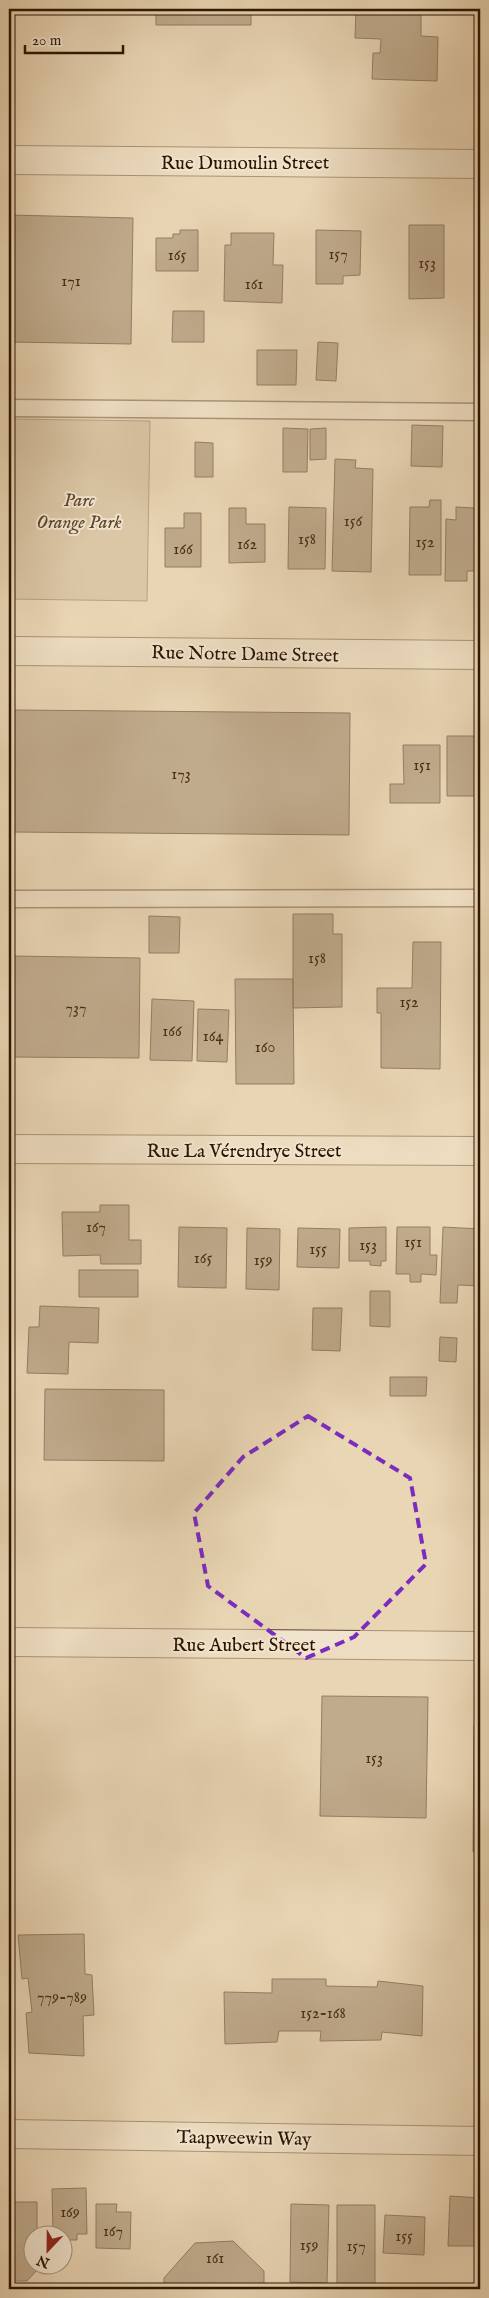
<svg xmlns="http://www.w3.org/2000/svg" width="489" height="2298" font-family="'IM FELL English',serif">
<rect width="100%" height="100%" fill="#e9d6b4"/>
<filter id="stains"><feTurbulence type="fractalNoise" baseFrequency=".004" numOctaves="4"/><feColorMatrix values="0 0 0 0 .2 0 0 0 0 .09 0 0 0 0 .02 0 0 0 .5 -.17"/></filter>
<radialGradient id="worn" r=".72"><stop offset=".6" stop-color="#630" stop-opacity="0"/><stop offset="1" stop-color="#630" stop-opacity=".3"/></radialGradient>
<path fill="#c9b595" stroke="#7b644a" d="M9 419 150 421 147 601 9 599Z"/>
<path fill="#8f795e" stroke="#2d1400" d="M156 9H251V25H156Z
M356 9H393V12L421 14V36L438 37 437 81 372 79 373 53H380L381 39 355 38Z
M9 215 133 218 131 344 9 342Z
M409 225H444V298L409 299Z
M180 230H198V271H156V238H173V234H180Z
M316 230 361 231 360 275 343 276V284H316Z
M231 233H274L273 265H283L282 303 224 301 225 245H231Z
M173 311H204V342H172Z
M318 342 338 343 336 381 316 380Z
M257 350H297L296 385H257Z
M412 425 443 426 442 467 411 466Z
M283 428 308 429 307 472H283Z
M326 428V459L310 460V429Z
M195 442 213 443V477H195Z
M335 459 356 460 355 468 373 469 371 572 332 571Z
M430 500H441V575H409L410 507H429Z
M289 507 326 508 325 569H288Z
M456 507 474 508 475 520H480V571H467V581H445L446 519 456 520Z
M229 508H246V524H265V562L229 563Z
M184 513H201V567H165V528H184Z
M14 710 350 713 349 835 12 832Z
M447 736H476L475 796H447Z
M403 745H440V803H390V784H404Z
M293 914H333V934H342V1007L293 1008Z
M149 916 180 917 179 953H149Z
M413 942H441L440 1069 381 1068V1013H377V988H412Z
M13 956 140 958 139 1058 12 1057Z
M235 979H293L294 1084H236Z
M152 999 194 1001 192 1061 150 1060Z
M198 1009 229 1010 227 1062 197 1061Z
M100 1205H129V1240H141V1264H101L100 1255 63 1256 62 1212H100Z
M179 1227 227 1228 226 1288 178 1287Z
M386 1227V1261H381V1266L370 1265V1261H349V1228Z
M397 1227H430V1255H437L436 1275 421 1274V1282H410V1274H396Z
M443 1227 480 1229V1286L458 1285 457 1303H440Z
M247 1228 280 1229 279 1290 246 1289Z
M298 1228 340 1229 339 1268 297 1267Z
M79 1270H138V1297H79Z
M370 1291H390V1327L370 1326Z
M40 1306 99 1308 98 1343 69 1342 68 1374 27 1373 29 1327H39Z
M313 1308H342L340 1351 312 1350Z
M440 1337 457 1338 456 1362 439 1361Z
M390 1377H427L426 1396H390Z
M45 1389 164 1390V1461L44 1460Z
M322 1696 428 1697 426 1818 320 1816Z
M474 1725H480V1852H473Z
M84 1934 85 1974 92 1975 94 2015 83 2016 84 2056 29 2053 26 2013 32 2012 28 1978 22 1979 18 1935Z
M272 1979H326V1986L377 1987 378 1981 423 1986 422 2036 382 2032 381 2040 320 2041 321 2031H279L277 2042 225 2044 224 1992 272 1993Z
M86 2188 87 2234H77V2240H66L65 2234H53L52 2189Z
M450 2196 480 2198 479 2246H448Z
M9 2202H37V2236H32V2266H37V2270L27 2281H9Z
M96 2204H117L116 2212H131L130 2249 96 2248Z
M291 2204 329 2205 327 2283 290 2282Z
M337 2205H375V2285H355V2289H337Z
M385 2215 425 2217 424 2255 383 2253Z
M233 2241 264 2271V2289H164V2278L195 2243Z"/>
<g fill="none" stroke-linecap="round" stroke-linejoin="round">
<defs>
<path id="service" d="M9 408 480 412
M9 899 480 898"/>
<path id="minor" d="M9 160 480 164
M9 651 480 655
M9 1149 480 1151
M9 1642 480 1646
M9 2134 480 2141"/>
</defs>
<use href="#service" stroke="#5c442d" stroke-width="19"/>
<use href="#minor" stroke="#5c442d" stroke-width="30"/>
<use href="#service" stroke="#f1e4ce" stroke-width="16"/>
<use href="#minor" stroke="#f1e4ce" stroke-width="28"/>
</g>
<path d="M0 0H489V2298H0ZM308 1416 410 1478 426 1564 354 1637 306 1658 208 1586 194 1513 243 1457Z" fill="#e9d6b4" fill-opacity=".55" fill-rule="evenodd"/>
<path fill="none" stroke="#7b2cbf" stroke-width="4" stroke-dasharray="10 6" stroke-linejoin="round" d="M308 1416 410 1478 426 1564 354 1637 306 1658 208 1586 194 1513 243 1457Z"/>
<g text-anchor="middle" stroke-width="4" stroke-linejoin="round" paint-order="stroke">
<g font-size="16" fill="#462d18">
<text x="338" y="259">157</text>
<text x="177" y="260">165</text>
<text x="427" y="268">153</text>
<text x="71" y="286">171</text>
<text x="254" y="289">161</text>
<text x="353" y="526">156</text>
<text x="307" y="544">158</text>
<text x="425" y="547">152</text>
<text x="247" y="549">162</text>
<text x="183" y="554">166</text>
<text x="422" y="770">151</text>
<text x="181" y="779">173</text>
<text x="317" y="963">158</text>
<text x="409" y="1007">152</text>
<text x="76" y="1013">737</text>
<text x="172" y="1036">166</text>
<text x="213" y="1041">164</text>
<text x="265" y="1052">160</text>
<text x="96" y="1232">167</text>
<text x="413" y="1247">151</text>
<text x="368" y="1250">153</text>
<text x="318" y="1254">155</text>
<text x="203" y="1263">165</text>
<text x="263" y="1265">159</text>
<text x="374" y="1763">153</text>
<text x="62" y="2002">779-789</text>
<text x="323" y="2018">152-168</text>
<text x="70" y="2217">169</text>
<text x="113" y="2236">167</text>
<text x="404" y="2241">155</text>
<text x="309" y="2250">159</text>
<text x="356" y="2251">157</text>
<text x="215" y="2263">161</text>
</g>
<g font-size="19" fill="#2d1400" stroke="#f1e4ce">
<text x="245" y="169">Rue Dumoulin Street</text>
<text transform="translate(245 653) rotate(1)" y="7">Rue Notre Dame Street</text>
<text x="244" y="1157">Rue La Vérendrye Street</text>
<text x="244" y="1651">Rue Aubert Street</text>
<text transform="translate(244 2137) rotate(1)" y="7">Taapweewin Way</text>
</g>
<g font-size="19" font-style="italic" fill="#5c442d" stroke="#f1e4ce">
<text x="79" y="506">Parc<tspan x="79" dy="22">Orange Park</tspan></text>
</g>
</g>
<rect width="489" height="2298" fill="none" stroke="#e9d6b4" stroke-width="30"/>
<rect x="10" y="10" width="469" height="2278" fill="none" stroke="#2d1400" stroke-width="2.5"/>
<rect x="15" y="15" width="459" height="2268" fill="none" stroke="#2d1400"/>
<g transform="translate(48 2250) rotate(202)"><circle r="24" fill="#f1e4ce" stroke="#a3917c"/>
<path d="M0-4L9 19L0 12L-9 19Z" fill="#8f2418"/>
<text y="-8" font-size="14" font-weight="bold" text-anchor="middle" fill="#2d1400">N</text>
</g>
<path d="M25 45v8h98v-8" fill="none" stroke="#2d1400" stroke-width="2.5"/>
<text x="32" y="45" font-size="15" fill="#2d1400" stroke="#f1e4ce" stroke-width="4" paint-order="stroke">20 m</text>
<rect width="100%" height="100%" filter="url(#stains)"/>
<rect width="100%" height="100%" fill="url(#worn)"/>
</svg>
